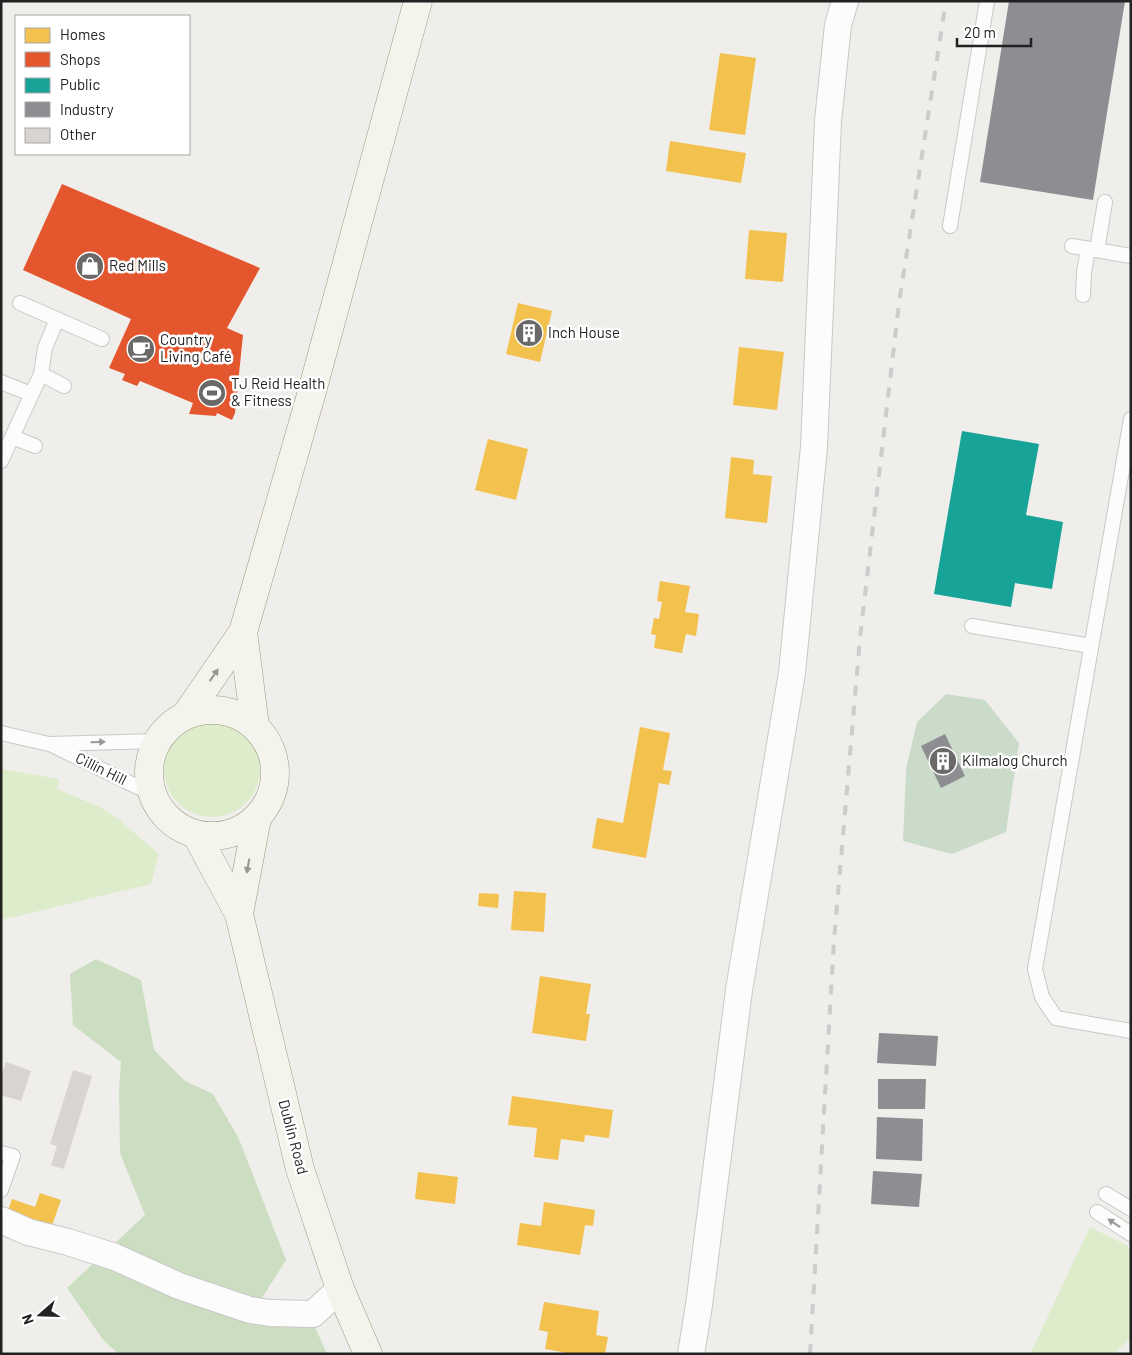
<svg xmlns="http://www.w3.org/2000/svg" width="1132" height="1355" font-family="Barlow,sans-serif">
<rect width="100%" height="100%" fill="#f0eeeb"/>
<path fill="#ddeccb" d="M164 769a48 48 0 1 1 96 0a48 48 0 1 1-96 0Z
M1 769 59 779 57 789 100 807 117 818 159 854 151 884 1 920Z
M1090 1227 1126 1245 1131 1251V1338L1114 1354H1030Z"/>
<path fill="#cbdec1" d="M96 959 141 980 154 1050 185 1081 213 1094 239 1139 286 1260 260 1301 310 1316 327 1354H119L104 1341 67 1288 145 1215 120 1153 119 1091 121 1062 73 1025 70 974Z"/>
<path fill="#cadbca" d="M946 694 985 700 1019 743 1006 832 952 854 903 841 906 769 917 722Z"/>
<path fill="#f2c14e" d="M720 53 756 58 745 135 709 130Z
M670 141 746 153 741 183 666 171Z
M749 230 787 233 783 282 745 279Z
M518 303 552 311 540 362 506 354Z
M739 347 784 352 777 410 733 405Z
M488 439 528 449 516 500 475 490Z
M731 457 754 460 753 474 772 476 767 523 725 518Z
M660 581 690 586 685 612 699 614 696 636 686 634 682 653 654 648 656 635 651 634 654 618 659 619 662 602 657 601Z
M640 727 670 733 663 770 672 771 669 785 659 783 646 858 592 848 597 818 623 823Z
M514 891 546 893 544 932 511 930Z
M479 893 499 894 498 908 478 906Z
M540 976 591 984 586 1014H590L586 1041 532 1033Z
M512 1096 613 1110 609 1138 585 1135 584 1142 561 1139 558 1160 534 1157 537 1128 508 1125Z
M418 1172 458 1177 455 1204 415 1199Z
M40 1193 61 1200 50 1231 6 1216 12 1199 35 1207Z
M544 1202 595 1210 593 1226 585 1225 580 1255 517 1245 520 1223 541 1226Z
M544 1302 599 1311 596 1335 608 1337 605 1354H573L545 1349 548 1332 539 1330Z"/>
<path fill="#e4572e" d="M62 184 260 268 227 328 243 335 235 413 232 420 217 413 216 416 189 414 193 403 140 381 137 386 122 380 125 374 109 368 131 319 23 270Z"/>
<path fill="#17a398" d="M962 431 1039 444 1026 515 1063 522 1052 589 1015 583 1011 607 934 594Z"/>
<path fill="#8d8d92" d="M1009 1H1125L1093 200 980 182Z
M945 734 965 776 941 788 921 746Z
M879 1033 938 1036 936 1066 877 1063Z
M878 1079H926L925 1109H878Z
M877 1117 923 1119 922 1161 876 1159Z
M873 1171 922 1174 919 1207 871 1204Z"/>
<path fill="#d7d4d2" d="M6 1062 31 1071 21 1101 1 1095V1076Z
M73 1070 92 1076 64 1169 51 1165 57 1146 50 1144Z"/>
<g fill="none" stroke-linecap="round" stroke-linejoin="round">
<defs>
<path id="lane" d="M950 226 987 1
M1072 246 1131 256
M1097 250 1105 202
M1083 295 1084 272 1088 249
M20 303 102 339
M41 374 64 386
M1 382 31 394
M1131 419 1035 969 1042 997 1056 1018 1131 1031
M12 437 35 446
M1 461 41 374 45 348 57 319
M972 626 1091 646
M1 733 49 744 157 741
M52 745 152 794
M1 1153 13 1156 1 1190
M1106 1194 1131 1209
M1097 1212 1131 1234"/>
<path id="street" d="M1 1220 28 1232 68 1242 115 1257 179 1286 250 1310 270 1313 313 1314 340 1289
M691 1354 699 1305 739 990 792 673 814 447 828 121 838 25 845 1"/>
<path id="secondary" d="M243 632 255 726
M149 773a63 63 0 1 1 126 0a63 63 0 1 1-126 0Z
M186 715 243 632 311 395 418 1
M196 834 239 914 300 1169 340 1289 368 1354
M239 914 257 818"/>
</defs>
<use href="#lane" stroke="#c9c8c7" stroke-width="16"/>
<use href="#street" stroke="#c9c8c7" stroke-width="28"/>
<use href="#secondary" stroke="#999a82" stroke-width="29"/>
<use href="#lane" stroke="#fdfcfc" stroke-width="14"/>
<use href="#street" stroke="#fdfcfc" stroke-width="26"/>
<use href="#secondary" stroke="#f4f4ed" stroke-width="28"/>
<path stroke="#ccc" stroke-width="4" stroke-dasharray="10 10" stroke-linecap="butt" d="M810 1354 834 940 860 638 899 303 946 1"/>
</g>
<defs><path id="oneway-solid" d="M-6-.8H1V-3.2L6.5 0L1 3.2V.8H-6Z" transform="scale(1.25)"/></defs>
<g fill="#969692">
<use href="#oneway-solid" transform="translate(214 675) rotate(-55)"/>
<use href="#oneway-solid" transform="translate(248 866) rotate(100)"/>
</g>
<g fill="#9a9a9a">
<use href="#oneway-solid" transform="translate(98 742) rotate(-1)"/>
<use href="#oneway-solid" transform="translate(1114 1223) rotate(-147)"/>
</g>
<defs>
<symbol id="shop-disc" viewBox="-11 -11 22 22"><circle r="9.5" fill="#6a6968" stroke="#fff"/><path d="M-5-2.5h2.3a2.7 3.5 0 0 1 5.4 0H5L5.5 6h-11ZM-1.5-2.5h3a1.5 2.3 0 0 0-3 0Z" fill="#fff"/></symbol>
<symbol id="building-disc" viewBox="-11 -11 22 22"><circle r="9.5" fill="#6a6968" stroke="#fff"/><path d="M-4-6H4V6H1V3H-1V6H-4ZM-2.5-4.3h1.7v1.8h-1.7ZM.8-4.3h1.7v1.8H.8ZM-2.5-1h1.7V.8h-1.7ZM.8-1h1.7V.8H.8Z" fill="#fff"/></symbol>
<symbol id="cafe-disc" viewBox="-11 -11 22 22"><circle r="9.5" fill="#6a6968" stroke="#fff"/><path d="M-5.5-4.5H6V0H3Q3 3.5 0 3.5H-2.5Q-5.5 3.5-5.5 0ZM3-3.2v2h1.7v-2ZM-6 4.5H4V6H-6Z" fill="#fff"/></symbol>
<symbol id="stadium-disc" viewBox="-11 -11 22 22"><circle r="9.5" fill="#6a6968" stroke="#fff"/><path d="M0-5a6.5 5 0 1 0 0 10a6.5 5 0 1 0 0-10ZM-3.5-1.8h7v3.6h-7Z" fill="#fff"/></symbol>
</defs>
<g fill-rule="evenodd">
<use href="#shop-disc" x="74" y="250" width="32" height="32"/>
<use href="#building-disc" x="513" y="317" width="32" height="32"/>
<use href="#cafe-disc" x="125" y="333" width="32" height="32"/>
<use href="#stadium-disc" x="196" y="377" width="32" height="32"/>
<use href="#building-disc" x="927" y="745" width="32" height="32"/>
</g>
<g text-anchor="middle" stroke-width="5" stroke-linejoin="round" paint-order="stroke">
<g font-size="15" fill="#222" stroke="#fff" text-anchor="start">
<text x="109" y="271">Red Mills</text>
<text x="548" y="338">Inch House</text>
<text x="160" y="345">Country<tspan x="160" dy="17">Living Café</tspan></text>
<text x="231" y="389">TJ Reid Health<tspan x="231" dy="17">&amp; Fitness</tspan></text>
<text x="962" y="766">Kilmalog Church</text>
</g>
<g font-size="15" fill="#222" stroke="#fff">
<text transform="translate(101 769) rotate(26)" y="5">Cillín Hill</text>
<text transform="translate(293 1137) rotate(75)" y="5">Dublin Road</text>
</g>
</g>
<rect width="1132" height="1355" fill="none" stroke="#222222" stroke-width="5"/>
<rect x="15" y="15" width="175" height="140" fill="#ffffff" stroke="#a7a7a7"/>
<rect x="25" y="28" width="25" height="15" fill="#f2c14e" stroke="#a7a7a7"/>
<text x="60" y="40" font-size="15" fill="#222222">Homes</text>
<rect x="25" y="52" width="25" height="15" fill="#e4572e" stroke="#a7a7a7"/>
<text x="60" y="65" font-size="15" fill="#222222">Shops</text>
<rect x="25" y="78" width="25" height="15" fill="#17a398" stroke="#a7a7a7"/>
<text x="60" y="90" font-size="15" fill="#222222">Public</text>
<rect x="25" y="102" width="25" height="15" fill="#8d8d92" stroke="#a7a7a7"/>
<text x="60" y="115" font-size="15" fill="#222222">Industry</text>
<rect x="25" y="128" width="25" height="15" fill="#d7d4d2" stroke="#a7a7a7"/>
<text x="60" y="140" font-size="15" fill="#222222">Other</text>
<g transform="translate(40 1315) rotate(250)" stroke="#ffffff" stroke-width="4" paint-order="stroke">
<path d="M0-4L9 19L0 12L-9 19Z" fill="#222222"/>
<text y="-8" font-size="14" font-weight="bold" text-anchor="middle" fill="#222222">N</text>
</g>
<path d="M957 38v8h74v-8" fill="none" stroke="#222222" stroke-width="2.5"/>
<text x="964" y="38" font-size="15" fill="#222222" stroke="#ffffff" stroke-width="4" paint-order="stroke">20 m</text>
</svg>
